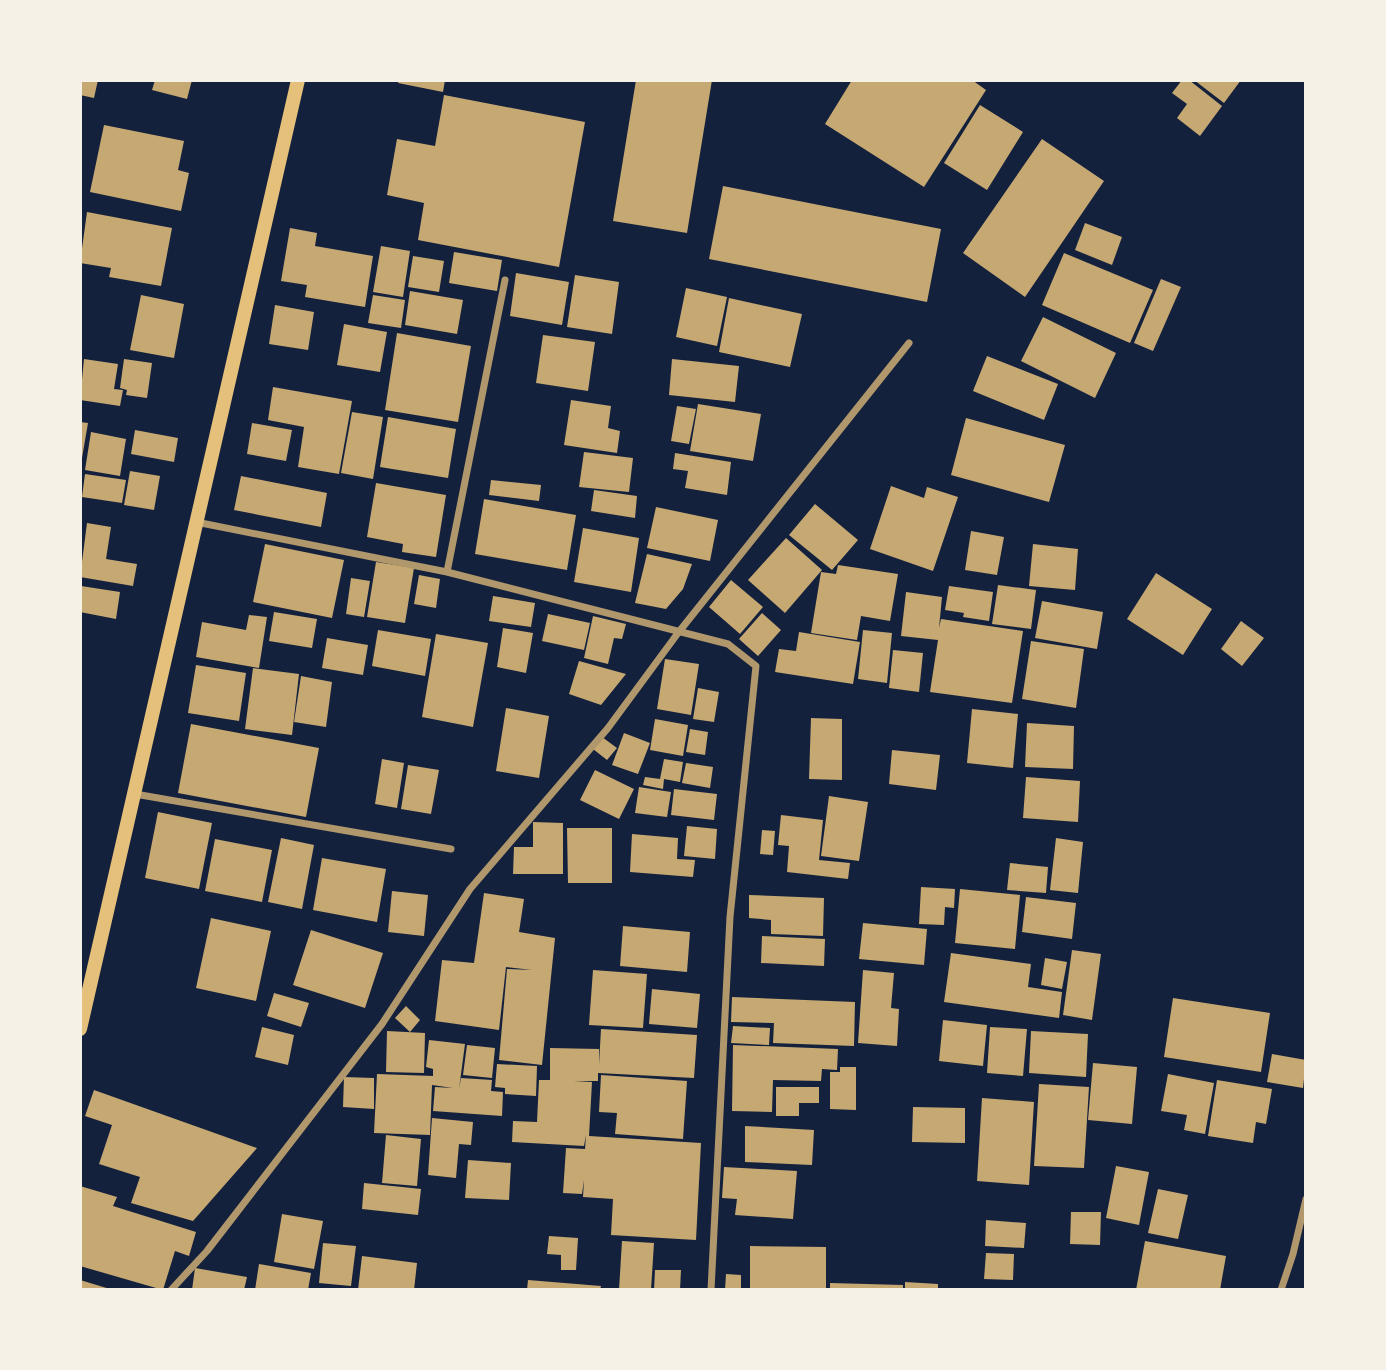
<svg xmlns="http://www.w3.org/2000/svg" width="1386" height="1370" font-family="Quicksand,sans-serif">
<rect width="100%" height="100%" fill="#14213d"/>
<path fill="#c6a872" d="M80 80H98L94 98 80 95Z
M155 80H192L187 99 152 90Z
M399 80H445L443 92 398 83Z
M636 80H712L687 233 613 221Z
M852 80H972L986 90 924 187 825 124Z
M1182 80H1189L1222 106 1200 136 1177 118 1187 104 1172 93Z
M1194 80H1241L1224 103Z
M444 95 585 122 559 267 418 240 424 203 387 195 397 139 435 146Z
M980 105 1023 132 987 190 944 163Z
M104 125 184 141 178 170 189 173 181 211 90 192Z
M1042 139 1104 181 1025 297 963 253Z
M723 186 941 229 927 302 709 259Z
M87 212 172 228 161 286 109 277 111 268 80 263Z
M1085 223 1122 237 1112 265 1075 250Z
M290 228 317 233 315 246 373 256 365 307 305 297 307 285 281 281Z
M381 246 410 251 403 297 373 292Z
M454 252 502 260 497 291 449 283Z
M1064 253 1153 290 1130 343 1042 305Z
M413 256 444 261 439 292 408 287Z
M516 273 569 282 562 325 510 316Z
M575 275 619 282 612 334 567 327Z
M1161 279 1181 287 1153 351 1134 343Z
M686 288 727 297 717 346 676 337Z
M410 291 463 300 457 334 405 325Z
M141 295 184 304 174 358 130 350Z
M373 295 405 300 401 328 368 323Z
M729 298 802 314 790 367 719 352Z
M275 305 314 312 308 350 269 344Z
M1043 317 1116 353 1095 398 1021 361Z
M344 324 387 332 380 372 337 365Z
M397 333 471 346 458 422 385 410Z
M543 335 595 342 588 391 536 383Z
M987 356 1058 384 1044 420 973 391Z
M84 359 118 364 114 389 123 390 120 406 80 400Z
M124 359 152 363 147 398 126 395 127 390 120 388Z
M672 359 739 366 735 402 669 395Z
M273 387 352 401 339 474 298 467 304 427 268 420Z
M571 400 611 406 608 428 620 431 617 453 564 445Z
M698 404 761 414 753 461 690 451Z
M677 406 696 409 689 444 671 441Z
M352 412 383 417 373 479 341 473Z
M388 417 456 429 448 478 380 467Z
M966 418 1065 445 1049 502 951 475Z
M80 422 88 423 82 458H80Z
M252 423 292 430 286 461 247 454Z
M135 430 178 438 174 462 131 454Z
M91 432 126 439 120 476 85 470Z
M584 452 633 458 629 492 579 487Z
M675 453 731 462 727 495 685 488 688 471 673 469Z
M130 471 160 476 154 510 124 505Z
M85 474 126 480 122 503 82 497Z
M241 476 327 493 321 527 234 510Z
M491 480 541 485 539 501 489 495Z
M376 483 446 495 436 557 402 552 403 544 367 537Z
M891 486 924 498 927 487 958 497 933 571 870 549Z
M594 490 637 496 635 518 591 511Z
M484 499 576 515 567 570 475 554Z
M815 504 858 540 832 570 789 535Z
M656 507 718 520 710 561 647 548Z
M87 523 111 527 106 559 137 564 133 586 80 577Z
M583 528 639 538 631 592 574 582Z
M971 531 1004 537 997 575 965 570Z
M786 538 822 570 785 613 748 580Z
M265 544 344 560 332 618 253 602Z
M1033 544 1078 549 1075 590 1029 586Z
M647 554 692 564 683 589 666 609 635 603Z
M376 562 414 568 405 623 367 617Z
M838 565 898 574 890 621 861 616 857 640 811 633 821 572 836 574Z
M1156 573 1212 609 1183 655 1127 619Z
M419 575 440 579 436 608 414 604Z
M351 578 370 581 364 617 346 614Z
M731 580 763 607 740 634 709 607Z
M998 585 1036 590 1031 629 992 624Z
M81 586 120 592 116 619 80 612Z
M949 586 993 592 989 621 963 617 964 613 945 610Z
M906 592 942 597 939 628 941 619 1023 631 1012 703 930 692 938 640 901 636Z
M493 596 535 603 531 627 489 621Z
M1042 601 1103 612 1097 649 1035 638Z
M274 612 317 619 312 648 269 641Z
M762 613 781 630 758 656 739 639Z
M548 614 590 623 584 650 542 641Z
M249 615 267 617 259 668 196 657 202 622 246 630Z
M593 616 626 624 622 639 614 638 608 664 584 658Z
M1241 621 1264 638 1242 666 1221 649Z
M503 628 533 633 526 673 497 667Z
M378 630 431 639 425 676 372 666Z
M863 630 892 633 887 683 858 679Z
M799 632 860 642 853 684 775 672 779 649 796 651Z
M436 634 488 643 473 727 422 717Z
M327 638 368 645 363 675 322 668Z
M1031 641 1084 649 1076 708 1022 699Z
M893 650 923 653 919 692 889 688Z
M665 659 699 664 691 715 657 709Z
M579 661 626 674 601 705 569 694Z
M196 665 246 673 239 721 188 713Z
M253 668 299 674 292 735 245 729Z
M301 676 332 682 326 727 294 722Z
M698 688 719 692 714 722 693 719Z
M506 708 549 716 539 778 496 771Z
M972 709 1018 714 1013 768 967 763Z
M811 718 842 719V780L809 779Z
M655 719 688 725 683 756 650 750Z
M1027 723 1074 726 1073 769 1025 767Z
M191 724 319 748 306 817 178 793Z
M690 729 708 732 705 755 686 752Z
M624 733 650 743 638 774 612 765Z
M602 737 617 748 607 760 593 749Z
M892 750 940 755 936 790 889 784Z
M382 759 404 763 397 808 375 804Z
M664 759 683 762 680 782 664 779 663 789 643 785 645 777 660 779Z
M686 763 713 767 710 788 682 783Z
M408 765 439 770 431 814 401 809Z
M595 770 634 789 619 819 580 800Z
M1026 777 1080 781 1078 822 1023 818Z
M639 787 671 792 667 817 635 813Z
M674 789 717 794 714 820 671 815Z
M829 796 868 802 859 861 821 856Z
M158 812 212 823 199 889 145 878Z
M781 815 823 820 819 860 850 863 848 879 787 872 789 846 778 845Z
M533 822 563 823V874H513L514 847H533Z
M687 826 717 829 715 859 684 856Z
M567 828H612V883H568Z
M762 830 775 831 773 855 760 854Z
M632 834 678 838 677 859 695 860 693 877 630 872Z
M281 838 314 845 302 909 268 902Z
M1056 838 1083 842 1078 893 1050 890Z
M215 839 272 850 262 902 205 891Z
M322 858 386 869 377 922 313 910Z
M1010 863 1048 867 1046 893 1007 890Z
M921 887 955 889 954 908 945 907 944 925 919 924Z
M960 889 1020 895 1015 949 955 943Z
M392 891 428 895 424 936 388 932Z
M484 893 524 899 519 932 555 938 542 1065 499 1060 507 969 532 970 506 967 499 1030 435 1021 442 960 474 963Z
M749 895 824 898 823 936 771 934V920L749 918Z
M1026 897 1076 903 1072 939 1022 932Z
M211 918 271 931 256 1001 196 988Z
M863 923 927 929 924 965 859 959Z
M623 926 690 932 687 972 620 966Z
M311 930 383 953 365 1008 293 985Z
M762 936 825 939 824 966 761 963Z
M1072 950 1101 954 1092 1020 1063 1015Z
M951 953 1031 964 1028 987 1062 992 1059 1018 944 1002Z
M1045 958 1067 962 1062 989 1041 985Z
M593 970 647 974 643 1028 589 1025Z
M863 970 894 973 891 1008 899 1009 897 1046 858 1043Z
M652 989 700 994 697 1028 649 1024Z
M274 993 309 1003 301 1027 267 1016Z
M732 997 855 1002 854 1046 773 1043 774 1023 731 1022Z
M1173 998 1270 1013 1261 1072 1164 1057Z
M406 1006 420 1020 410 1032 395 1018Z
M943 1020 987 1025 983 1066 939 1061Z
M733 1026 770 1028 769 1045 731 1043Z
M262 1027 294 1035 288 1065 255 1057Z
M990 1027 1027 1029 1023 1076 987 1073Z
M601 1029 697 1035 694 1078 598 1073V1081H574L592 1082 589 1136 701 1143 696 1240 611 1235 613 1199 583 1197 584 1180 582 1194 563 1193 566 1148 585 1149 586 1135 584 1146 512 1142 513 1121 537 1122 539 1080H550V1048L599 1049V1064Z
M387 1031 425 1033 424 1073 386 1072Z
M1031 1031 1088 1034 1086 1077 1029 1073Z
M429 1040 465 1044 459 1089 461 1078 492 1080 491 1091 503 1092 502 1116 433 1111 435 1087 453 1088 432 1085 430 1135 374 1133 377 1074 433 1076V1069L426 1067Z
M467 1045 495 1048 492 1078 463 1075Z
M733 1045 838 1049 837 1070 822 1069 821 1081 773 1080 772 1112 732 1111Z
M1272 1054 1306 1060 1303 1088 1267 1082Z
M1093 1063 1137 1067 1132 1124 1088 1120Z
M497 1064 537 1066 536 1096 505 1094V1088L495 1087Z
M840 1067H856V1110L830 1109V1072H840Z
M1168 1074 1214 1083 1205 1134 1184 1130 1187 1115 1161 1111Z
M601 1075 687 1081 683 1139 615 1134 617 1113 599 1112Z
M344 1077 374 1078V1109L343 1107Z
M1217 1080 1272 1089 1266 1124 1256 1122 1253 1143 1208 1136Z
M1039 1084 1089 1087 1084 1168 1034 1166Z
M776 1087H819V1103H799V1116H776Z
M94 1090 257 1148 193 1221 131 1203 140 1177 99 1164 112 1125 85 1116Z
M982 1098 1034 1102 1029 1185 977 1181Z
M913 1107 965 1108V1143L912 1142Z
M432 1118 473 1122 471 1145 459 1144 456 1178 428 1175Z
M745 1126 814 1130 812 1165 745 1162Z
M386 1135 421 1139 417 1186 382 1183Z
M468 1160 511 1163 509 1200 465 1198Z
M1116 1166 1149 1172 1139 1225 1106 1218Z
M724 1167 797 1171 793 1219 735 1215 737 1199 722 1198Z
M364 1183 421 1189 418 1215 362 1209Z
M80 1186 117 1197 113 1206 196 1232 189 1256 175 1251 163 1290 80 1266Z
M1158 1189 1188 1195 1178 1239 1148 1233Z
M1071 1212H1101L1100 1245 1070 1244Z
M282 1214 323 1221 314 1269 274 1262Z
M986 1220 1026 1223 1024 1248 985 1246Z
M549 1236 578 1238 576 1270H561V1255L547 1254Z
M622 1241 654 1243 651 1290H619Z
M1145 1241 1226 1256 1220 1290H1136Z
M323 1243 356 1246 351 1286 319 1283Z
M750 1246 826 1247V1290H750Z
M986 1253 1014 1254 1013 1280 984 1279Z
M362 1256 417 1263 414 1290H358Z
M259 1264 311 1273 308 1290H255Z
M195 1268 247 1277 244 1290H192Z
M655 1270H681L680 1290H654Z
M726 1274 741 1275V1290H725Z
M80 1280 110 1289V1290H80Z
M528 1280 601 1286 600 1290H527Z
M905 1282 938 1284V1290H905Z
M830 1283 903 1285V1290H830Z"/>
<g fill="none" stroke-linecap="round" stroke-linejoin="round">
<path stroke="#b1986c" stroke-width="7" d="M196 522 447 572 728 644 756 666 730 917 711 1290
M447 572 505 280
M135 794 451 849
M171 1290 207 1251 382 1024 470 889 608 728 678 633 909 343
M1281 1290 1293 1254 1306 1199"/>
<path stroke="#e5c07b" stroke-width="14" d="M80 1029 298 80"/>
</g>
<rect width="1386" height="1370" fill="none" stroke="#f6f1e7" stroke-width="164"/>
</svg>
